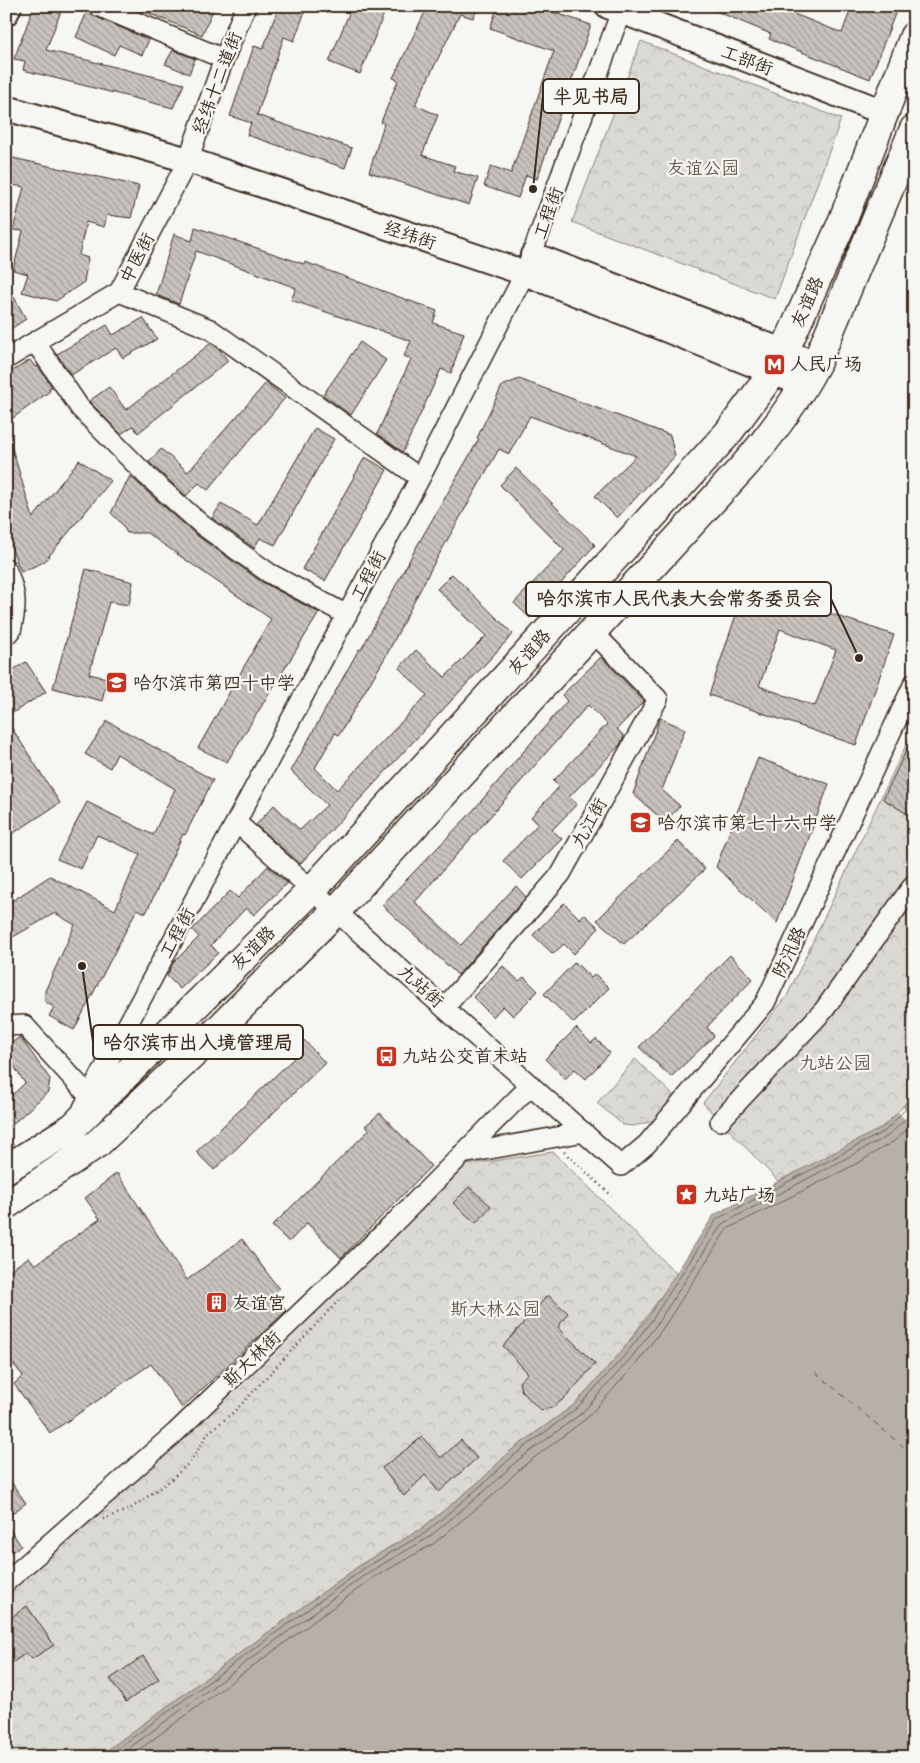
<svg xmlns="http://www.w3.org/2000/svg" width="920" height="1763" font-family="'Shantell Sans','LXGW WenKai TC',sans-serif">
<defs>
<pattern id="forest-crowns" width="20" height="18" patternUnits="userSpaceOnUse" patternTransform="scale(1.25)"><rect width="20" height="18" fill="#dad9d3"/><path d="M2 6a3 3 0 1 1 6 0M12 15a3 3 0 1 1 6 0" fill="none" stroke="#bcbab5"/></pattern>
<pattern id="building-back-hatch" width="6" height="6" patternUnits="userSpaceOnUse" patternTransform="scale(1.25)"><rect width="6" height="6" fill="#c8c3be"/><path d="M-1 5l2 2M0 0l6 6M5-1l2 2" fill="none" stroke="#a49f9a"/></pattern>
</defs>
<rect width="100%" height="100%" fill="#f6f6f2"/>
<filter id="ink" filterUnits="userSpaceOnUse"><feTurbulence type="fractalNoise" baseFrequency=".02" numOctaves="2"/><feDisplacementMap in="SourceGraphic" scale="10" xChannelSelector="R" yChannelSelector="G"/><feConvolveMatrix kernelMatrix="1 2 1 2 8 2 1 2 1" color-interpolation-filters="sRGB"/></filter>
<g filter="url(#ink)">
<path fill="url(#forest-crowns)" stroke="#8a8278" d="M641 41 841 119 775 299 572 222Z
M914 728V1092C905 1104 895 1117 883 1126 854 1149 811 1165 778 1181L703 1103 787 996Z
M635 1059 676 1098 656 1120 634 1126 623 1125 597 1103Z
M553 1152 677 1274 622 1351 574 1405 509 1452 480 1481 421 1529 363 1563 98 1757H6V1601L19 1583 178 1442 466 1165Z"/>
<path fill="#b6b0a9" stroke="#857a71" d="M914 1092V1757H98L363 1563 421 1529 480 1481 509 1452 574 1405 622 1351 648 1317 714 1215 883 1127 903 1107Z"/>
<path fill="#f6f6f2" d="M903 1107 914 1118V1129L898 1112Z"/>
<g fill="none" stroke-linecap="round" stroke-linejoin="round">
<path stroke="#6c6056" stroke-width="1" d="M106 1757 366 1567 425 1533 483 1484 513 1456 577 1408 626 1354 652 1320 717 1219 885 1131 914 1100
M117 1757 369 1572 428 1538 487 1489 517 1461 582 1413 631 1358 657 1324 722 1224 888 1136 914 1111
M129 1757 373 1578 433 1544 493 1495 522 1467 587 1418 637 1363 663 1328 727 1229 858 1163 894 1141 914 1123"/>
<path stroke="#605248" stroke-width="1" stroke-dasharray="6 5" stroke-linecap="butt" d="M815 1372 914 1456"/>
</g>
<path fill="url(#building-back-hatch)" stroke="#3b2a1e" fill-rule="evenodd" d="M34 6H63L46 50 184 84 173 108 23 70 25 61 14 59Z
M131 6H205L213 10 202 35Z
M279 6H307L294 41 284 37 257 115 352 148 345 168 247 135 251 123 230 116 254 46 263 49Z
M352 6H387L360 74 329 62Z
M428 6H479L473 18 460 14 415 105 438 115 422 155 455 166 453 171 478 178 469 205 369 172 384 124 381 122 398 80 393 78Z
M498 6H536L591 25 537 179 526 175 518 198 484 186 491 166 511 173 554 51 490 28Z
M704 6H774L842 33 852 6H898L870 79 769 39 771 34Z
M88 10 94 16 149 40 142 55 119 45 114 55 76 37Z
M173 50 195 59 189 74 165 64Z
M13 158 139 186 131 218 107 215 104 227 86 222 79 255 88 258 84 282 56 301 22 292 28 274 13 270 23 231 13 230 24 187 6 184Z
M195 227 304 264 305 262 437 311 433 323 464 333 451 373 441 369 403 452 377 434 411 359 404 356 411 341 291 300 296 288 196 251 179 304 156 295 174 234 192 241Z
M14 297 26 319 6 332V301Z
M143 318 157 339 123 358 116 348 71 375 57 354 107 325 113 335Z
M360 342 386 360 351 415 323 395Z
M211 343 219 349 228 361 138 433 133 426 121 434 89 401 109 387 126 410Z
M30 360 35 367 38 366 52 387 48 389 50 391 6 423V375Z
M519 379 670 435 675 456 617 518 595 496 636 456 530 416 509 454 499 449 432 567 386 656 339 735 335 733 315 768 337 790 427 695 399 668 416 650 445 677 486 636 437 589 452 574 513 634 300 864 256 825 274 805 300 830 327 805 291 771 359 649 361 650 417 546 479 439 477 438 502 386Z
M266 383 285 398 208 490 199 483 186 496 149 462 161 449 188 472Z
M315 428 334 439 275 545 260 538 254 548 212 518 221 504 258 525Z
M9 438 33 518 79 460 111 481 44 562 21 572 6 534V439Z
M365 457 387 470 325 581 302 569Z
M516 468 595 545 530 618 514 603 564 550 500 485Z
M130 476 195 534 262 582 319 613 227 762 198 748 271 619 147 533H127L121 523 111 513Z
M86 569 133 582 129 605 109 602 89 674 107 678 102 701 53 688Z
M746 585 894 635 856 745 709 695ZM780 629 836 650 815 706 759 686Z
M601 657 644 701 617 729 624 736 620 745 569 797 577 804 552 830 562 839 522 879 503 861 538 824 531 817 559 787 553 781 607 724 588 705 415 902 461 945 516 886 526 897 458 975 382 905 470 814 567 701 562 695Z
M26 662 46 692 6 717V674Z
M660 718 685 729 662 790 680 806 665 822 633 794Z
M6 719 60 803 6 838V801L14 796 6 783Z
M107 721 213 780 185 835 183 834 146 913 137 909 74 1030 49 1016 54 1007 45 1002V991L75 925 55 913 6 941V905L50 876 115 910 140 854 97 835 81 869 57 859 87 802 153 835 175 789 117 754 110 768 85 754Z
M914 734V774L909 782 914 785V818L883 799Z
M758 758 829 784 777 923 716 867Z
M678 841 705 869 624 944 597 920Z
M268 866 287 883 254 915 246 908 211 945 218 953 180 989 167 976 173 963 199 937 192 930 230 891 238 898Z
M564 903 580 919 584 914 599 928 574 954 564 944 553 954 533 935Z
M730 955 753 979 707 1027 714 1036 671 1077 639 1047Z
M575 962 591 978 595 974 609 988 574 1023 544 994Z
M503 966 519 981 524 977 538 991 513 1016 503 1006 493 1017 473 997Z
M576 1028 591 1043 596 1039 610 1053 586 1079 575 1069 565 1079 545 1059Z
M20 1037 50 1079 48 1092 6 1130V1101L25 1083 6 1054V1047Z
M304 1040 325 1063 214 1170 196 1152 294 1058 290 1053Z
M380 1113 431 1166 341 1258 307 1223 289 1242 272 1226 369 1130 365 1126Z
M117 1173 187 1280 242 1239 279 1289 274 1294 286 1311 182 1408 151 1364 50 1433 14 1384 23 1376 6 1355V1273L29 1257 35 1265 100 1219 85 1198Z
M469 1187 491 1206 476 1223 453 1203Z
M548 1295 568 1313 558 1327 595 1364 567 1396 552 1408 540 1410 521 1390 519 1382 528 1373 503 1346Z
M422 1437 441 1458 461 1440 477 1458 439 1492 425 1475 404 1496 382 1468Z
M6 1475 26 1503 6 1518Z
M6 1523 21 1546 6 1555Z
M27 1606 54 1645 32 1659 26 1653 6 1667V1634L11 1630 6 1621Z
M143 1656 159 1679 126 1702 110 1679Z"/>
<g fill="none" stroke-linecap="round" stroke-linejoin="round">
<defs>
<path id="minor" d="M98 6 224 59
M119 292 210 329 420 478
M35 342 80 408 147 476 202 525 269 573 347 615
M6 359 119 292 188 160 224 59 246 6
M6 568C16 593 18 603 11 631L6 634
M236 822 621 1166 647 1144 765 1003 914 683
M445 1007 561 874 658 699 593 632
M6 1026 24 1025 89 1096
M83 1108 420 478 525 273 623 6
M720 1121 824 1010 914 884
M462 1154 584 1132
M6 1582 175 1433 391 1226 531 1085"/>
<path id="major" d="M608 6 886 113
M6 13 9 6
M6 108 188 160 525 273 805 385
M533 255 816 364"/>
<path id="highway" d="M6 1169 73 1127 313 889 728 433 773 372 784 352 841 225 914 36
M6 1205 98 1143 205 1043 337 910 744 466C772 434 796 401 816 364L914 129"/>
</defs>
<use href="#minor" stroke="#3b2a1e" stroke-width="22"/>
<use href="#major" stroke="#3b2a1e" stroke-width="28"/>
<use href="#highway" stroke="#3b2a1e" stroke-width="31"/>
<path stroke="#3b2a1e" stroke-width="2.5" stroke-dasharray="1 4" stroke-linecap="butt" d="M564 1152 612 1196
M103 1519 130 1509 172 1479 192 1460 208 1433 235 1411 341 1298"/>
<use href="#minor" stroke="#f6f6f2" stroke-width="19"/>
<use href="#major" stroke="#f6f6f2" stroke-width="24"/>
<use href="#highway" stroke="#f6f6f2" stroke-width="28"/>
</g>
</g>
<defs>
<symbol id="metro-square" viewBox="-11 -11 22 22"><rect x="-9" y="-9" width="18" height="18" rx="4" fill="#c8321e" stroke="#f6f6f2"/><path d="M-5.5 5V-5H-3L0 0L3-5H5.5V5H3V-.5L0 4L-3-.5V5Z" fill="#fff"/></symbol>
<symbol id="school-square" viewBox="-11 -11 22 22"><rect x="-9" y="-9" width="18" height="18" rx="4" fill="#c8321e" stroke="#f6f6f2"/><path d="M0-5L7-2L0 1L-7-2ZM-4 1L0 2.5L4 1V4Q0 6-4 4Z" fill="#fff"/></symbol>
<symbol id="bus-square" viewBox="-11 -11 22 22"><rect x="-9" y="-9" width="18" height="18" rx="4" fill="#c8321e" stroke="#f6f6f2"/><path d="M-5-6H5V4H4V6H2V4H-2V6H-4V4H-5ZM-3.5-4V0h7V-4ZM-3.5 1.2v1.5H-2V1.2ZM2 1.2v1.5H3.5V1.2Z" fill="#fff"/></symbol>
<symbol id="sight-square" viewBox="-11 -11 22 22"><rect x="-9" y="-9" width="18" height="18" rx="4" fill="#c8321e" stroke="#f6f6f2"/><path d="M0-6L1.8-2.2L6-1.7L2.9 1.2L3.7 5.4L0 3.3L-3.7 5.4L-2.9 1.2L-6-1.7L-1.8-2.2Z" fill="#fff"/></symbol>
<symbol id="building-square" viewBox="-11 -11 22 22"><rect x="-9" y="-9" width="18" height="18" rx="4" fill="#c8321e" stroke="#f6f6f2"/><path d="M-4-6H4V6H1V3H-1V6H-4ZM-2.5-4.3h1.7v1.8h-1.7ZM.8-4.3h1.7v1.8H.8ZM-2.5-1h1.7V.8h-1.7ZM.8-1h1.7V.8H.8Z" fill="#fff"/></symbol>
</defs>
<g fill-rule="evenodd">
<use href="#metro-square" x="762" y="352" width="25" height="25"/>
<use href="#school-square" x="104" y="670" width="25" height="25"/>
<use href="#school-square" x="628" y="810" width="25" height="25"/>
<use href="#bus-square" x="374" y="1044" width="25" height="25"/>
<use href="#sight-square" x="674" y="1182" width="25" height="25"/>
<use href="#building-square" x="204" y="1290" width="25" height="25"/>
</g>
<g text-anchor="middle" stroke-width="4.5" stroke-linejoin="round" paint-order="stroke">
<g font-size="18" fill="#3b2a1e" stroke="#f6f6f2">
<text transform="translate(747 60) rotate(21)" y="6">工部街</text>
<text transform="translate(217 83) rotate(-69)" y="6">经纬十二道街</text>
<text transform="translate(548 213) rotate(-70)" y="6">工程街</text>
<text transform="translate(410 235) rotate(19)" y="6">经纬街</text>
<text transform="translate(137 258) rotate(-63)" y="6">中医街</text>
<text transform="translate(807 302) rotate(-66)" y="6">友谊路</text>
<text transform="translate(368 576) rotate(-62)" y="6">工程街</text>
<text transform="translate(529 652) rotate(-48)" y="6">友谊路</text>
<text transform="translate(589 823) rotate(-61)" y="6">九江街</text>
<text transform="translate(177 933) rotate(-62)" y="6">工程街</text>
<text transform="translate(253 948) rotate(-45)" y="6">友谊路</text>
<text transform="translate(789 952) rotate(-65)" y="6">防汛路</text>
<text transform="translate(421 986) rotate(42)" y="6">九站街</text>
<text transform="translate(252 1359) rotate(-44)" y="6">斯大林街</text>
</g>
<g font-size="18" fill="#63564b" stroke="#f6f6f2">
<text x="703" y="174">友谊公园</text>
<text x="835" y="1069">九站公园</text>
<text x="495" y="1315">斯大林公园</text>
</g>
<g font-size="18" fill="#3b2a1e" stroke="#f6f6f2" text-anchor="start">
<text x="790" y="370">人民广场</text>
<text x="133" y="689">哈尔滨市第四十中学</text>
<text x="657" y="829">哈尔滨市第七十六中学</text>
<text x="402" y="1062">九站公交首末站</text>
<text x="703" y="1201">九站广场</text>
<text x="232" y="1309">友谊宫</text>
</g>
</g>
<path fill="none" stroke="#3b2a1e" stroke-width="2" d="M533 189L543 96M859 658L831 599M82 966L93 1042"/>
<g fill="#3b2a1e" stroke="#f6f6f2" stroke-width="2">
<circle cx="533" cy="189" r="5"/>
<circle cx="859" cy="658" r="5"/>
<circle cx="82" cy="966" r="5"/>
</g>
<g fill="#f6f6f2" stroke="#3b2a1e" stroke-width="2">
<rect x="543" y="79" width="96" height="34" rx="5"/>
<rect x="526" y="582" width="305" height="34" rx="5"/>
<rect x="93" y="1025" width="210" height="34" rx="5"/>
</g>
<g font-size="19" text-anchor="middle" font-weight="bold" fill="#3b2a1e">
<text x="591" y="103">半见书局</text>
<text x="679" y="605">哈尔滨市人民代表大会常务委员会</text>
<text x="198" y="1049">哈尔滨市出入境管理局</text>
</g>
<rect width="920" height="1763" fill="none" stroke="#f6f6f2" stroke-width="25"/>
<rect x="12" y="12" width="895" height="1738" fill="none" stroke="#3b2a1e" stroke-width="2" filter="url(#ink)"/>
</svg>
